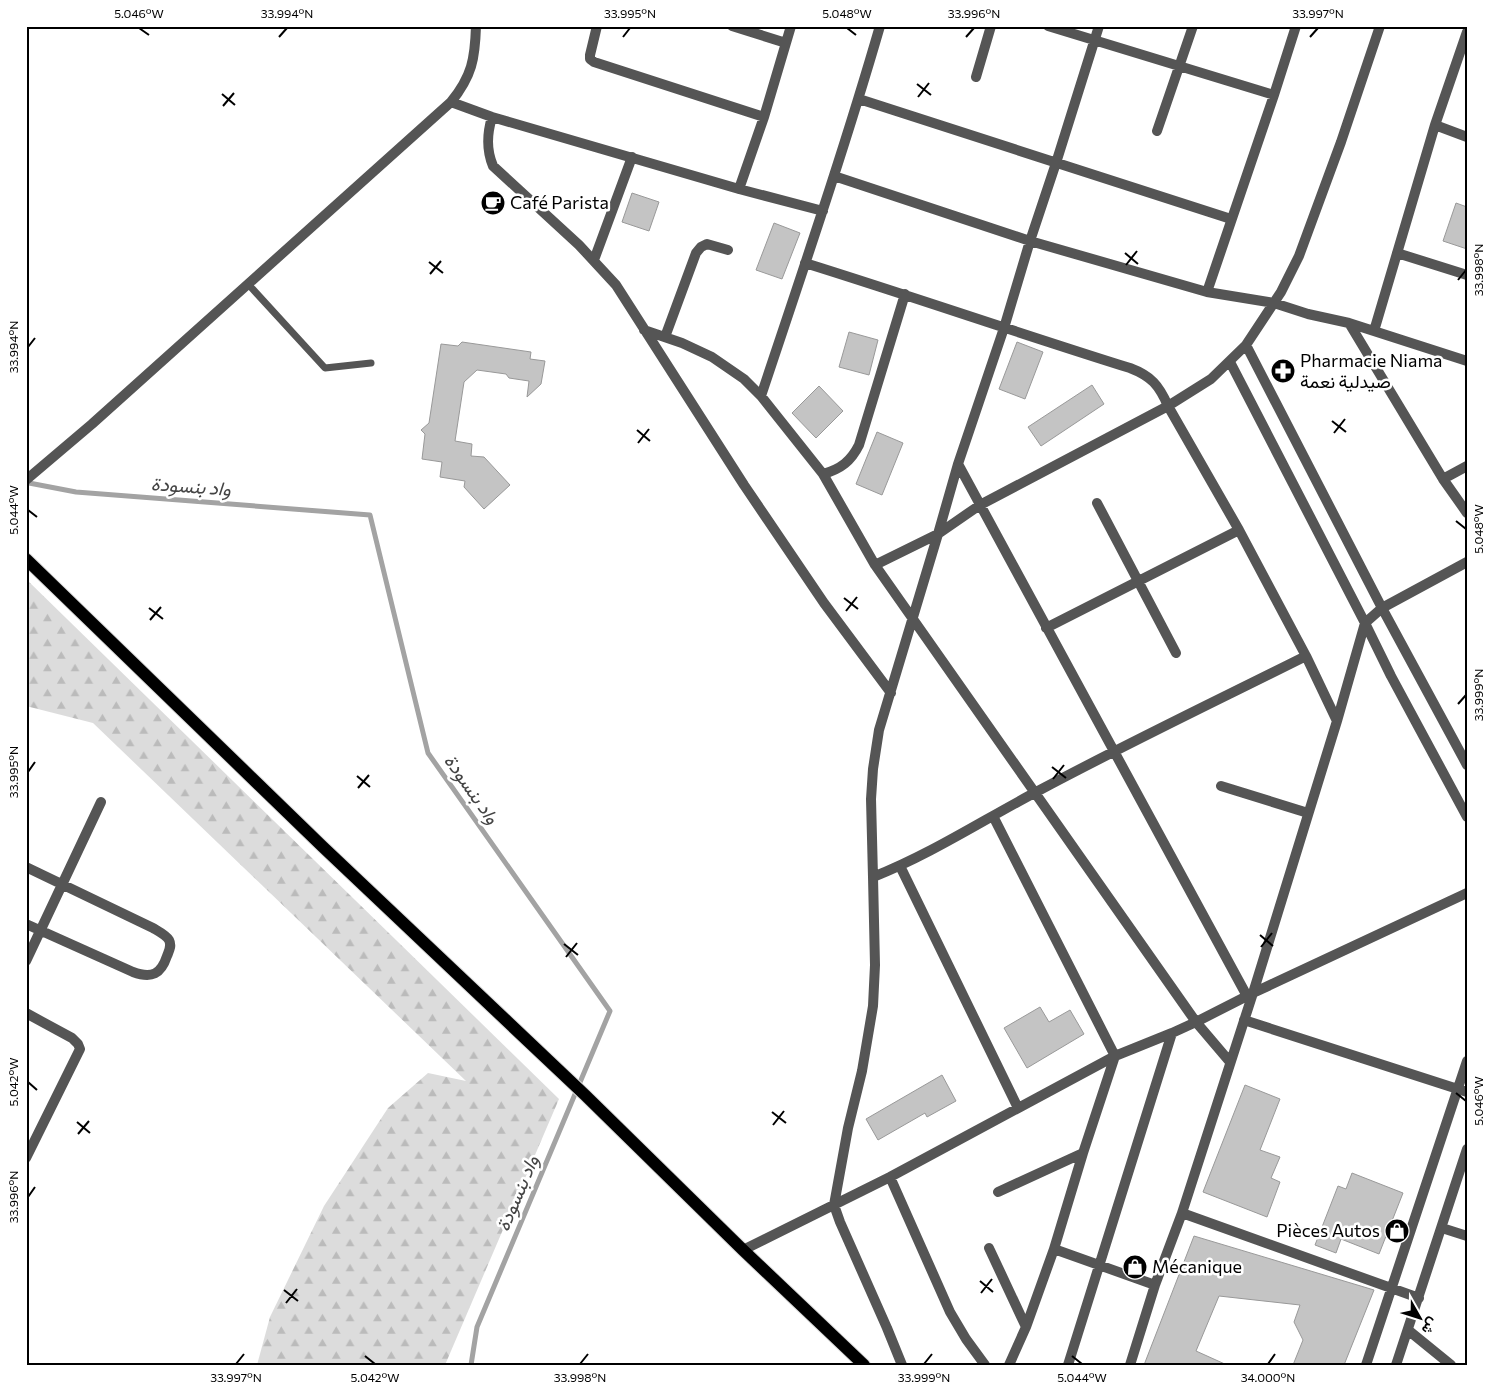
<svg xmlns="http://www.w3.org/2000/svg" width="1493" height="1391" font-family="Commissioner,Vazirmatn,sans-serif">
<defs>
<pattern id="forest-firs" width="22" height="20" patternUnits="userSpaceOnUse" patternTransform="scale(1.25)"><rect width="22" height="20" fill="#dcdcdc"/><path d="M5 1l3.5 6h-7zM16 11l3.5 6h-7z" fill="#bbb"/></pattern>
</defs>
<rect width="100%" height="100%" fill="#fff"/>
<path fill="url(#forest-firs)" d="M26 579 559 1099 445 1365H257L270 1317 324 1206 388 1108 428 1073 466 1081 93 723 26 706Z"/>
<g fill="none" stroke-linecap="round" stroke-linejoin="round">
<path stroke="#a3a3a3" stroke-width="5" d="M29 483 76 492 370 515 428 753 610 1011 477 1327 471 1365"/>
</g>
<path fill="#c4c4c4" stroke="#999" d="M632 193 659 202 649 231 622 222Z
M1456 203 1467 207V249L1443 241Z
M774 223 800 233 782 279 756 270Z
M849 332 878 340 869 375 839 367Z
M462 342 531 352 530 359 545 361 541 384 527 397 529 381 509 378 506 374 477 370 464 382 455 441 472 444 471 456 484 457 510 485 484 509 464 487 465 481 440 477 442 462 422 459 425 434 421 430 429 423 441 344 458 346Z
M1017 342 1043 352 1025 399 999 389Z
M1092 385 1104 404 1041 446 1028 427Z
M819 386 843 411 816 438 792 413Z
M877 432 903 443 882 495 856 484Z
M1040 1007 1049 1022 1070 1010 1084 1034 1027 1068 1004 1028Z
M942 1075 956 1101 927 1117 925 1113 878 1140 866 1119Z
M1245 1085 1280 1099 1260 1150 1280 1157 1271 1178 1280 1182 1267 1217 1203 1192Z
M1352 1173 1403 1193 1379 1254 1341 1239 1336 1253 1315 1245 1338 1186 1346 1189Z
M1194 1236 1374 1290 1344 1365H1293L1303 1340 1294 1322 1300 1305 1219 1296 1196 1351 1227 1365H1144Z"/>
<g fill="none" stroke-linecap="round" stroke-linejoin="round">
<defs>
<path id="primary" d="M26 559 323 847 585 1095 743 1250 864 1365"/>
</defs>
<use href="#primary" stroke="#dbdbdb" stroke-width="14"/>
<path stroke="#555" stroke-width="7" d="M248 284 325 368 371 363"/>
<path stroke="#555" stroke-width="10" d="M597 26 590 55V59L594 62 764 117
M732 26 786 43
M1048 26 1274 95
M976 77 991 26
M859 99 1231 219
M451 102 492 117 739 189 823 211
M492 117C487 134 486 149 493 166L579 245 616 285 744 485 824 603 891 693
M1435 125 1467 137
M1157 131 1193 26
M834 176 1030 241 1207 292 1274 303 1308 314 1349 323 1467 361
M739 189 764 117 791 26
M1397 253 1467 275
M594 260 632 157
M805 263C914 297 1021 334 1130 368 1151 376 1159 385 1168 406L1239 530 1306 656 1337 721
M1207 292 1274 95 1296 26
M1349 323 1443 479 1467 513
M644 330 682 343 712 357 744 379 761 396 823 474 875 565 1196 1022 1230 1062
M1374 331 1435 125 1467 32
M665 337 696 253 701 247 707 244 728 250
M1246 345 1382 608 1467 765
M1230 362 1365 623 1391 676 1467 817
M761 396C802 273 844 150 880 26
M958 464 1247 996
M823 474C841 469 851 461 859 445L905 294
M1443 479 1467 466
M26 480 92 424 451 102C472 76 475 59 476 26
M1097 503 1176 653
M875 565 938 534 980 505 1168 406 1211 379 1246 345 1281 292 1299 256 1341 142 1380 26
M1046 628 1239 530
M1221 786 1308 813
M993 816 1115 1056 1083 1153 1054 1249 1026 1327 1009 1365
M900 866 1018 1108
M26 867 153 928C158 931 166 935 169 940 172 946 169 951 167 956 161 974 152 979 133 972L26 924
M873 877 871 799 873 769 879 730 938 534 958 464 1004 328 1030 241 1056 163 1099 26
M26 961 101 802
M26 1013 72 1038 78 1044 80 1049 26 1158
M1244 1020 1467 1092
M890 1177 950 1312 966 1339 985 1365
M998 1192 1083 1153
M1182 1213 1419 1298
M1442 1228 1467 1236
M989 1248 1026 1327
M1054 1249 1155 1285
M743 1250 890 1177 1115 1056 1172 1033 1196 1022 1253 993 1467 893
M1408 1330 1451 1365
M902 1365 887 1328 840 1222 834 1205 848 1128 862 1071 873 1006 875 965 873 877C931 854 983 820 1038 791 1126 744 1216 701 1306 656
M1068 1365 1172 1033
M1130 1365 1155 1285 1182 1213 1253 993 1337 721 1365 623 1382 608 1467 562
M1366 1365 1467 1061
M1396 1365 1467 1149"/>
<use href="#primary" stroke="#000" stroke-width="12"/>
</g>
<path fill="none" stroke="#000" stroke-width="2" d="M139 28 149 35M847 28 856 35M279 37 287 28M623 37 630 28M966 37 974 28M1310 37 1318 28M917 84 931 95M222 94 235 105M918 97 929 83M223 106 234 93M1125 253 1138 264M429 262 443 273M1126 265 1137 251M430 274 441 261M1458 280 1466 270M28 347 35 338M1332 421 1346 432M637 430 650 441M1334 433 1345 419M638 443 649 429M28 510 37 517M1456 521 1466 529M844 598 858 609M149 608 163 619M846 611 857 597M150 620 161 607M1458 704 1466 695M1052 767 1066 778M28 772 35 762M357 776 370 787M1053 779 1064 765M358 788 369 775M1260 935 1273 946M564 944 578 955M1261 947 1272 933M566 957 577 943M28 1082 37 1090M1456 1093 1466 1101M772 1112 786 1123M77 1122 90 1133M773 1125 784 1111M78 1134 89 1121M28 1197 35 1187M980 1281 993 1292M284 1290 298 1301M981 1293 992 1279M286 1303 297 1289M365 1356 375 1364M1072 1356 1082 1364M236 1364 244 1354M580 1364 588 1354M924 1364 932 1354M1268 1364 1275 1354"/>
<defs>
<symbol id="cafe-disc" viewBox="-11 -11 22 22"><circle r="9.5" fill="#000" stroke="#fff"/><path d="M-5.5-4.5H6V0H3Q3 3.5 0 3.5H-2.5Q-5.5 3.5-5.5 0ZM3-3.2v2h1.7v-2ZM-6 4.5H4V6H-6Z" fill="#fff"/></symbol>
<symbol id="pharmacy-disc" viewBox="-11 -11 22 22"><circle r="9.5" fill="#000" stroke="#fff"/><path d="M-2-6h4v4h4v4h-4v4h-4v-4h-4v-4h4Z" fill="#fff"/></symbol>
<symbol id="shop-disc" viewBox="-11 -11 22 22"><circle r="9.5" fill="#000" stroke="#fff"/><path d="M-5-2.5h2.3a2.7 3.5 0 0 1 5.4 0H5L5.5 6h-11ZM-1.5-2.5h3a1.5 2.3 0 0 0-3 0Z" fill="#fff"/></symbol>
</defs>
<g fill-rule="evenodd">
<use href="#cafe-disc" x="479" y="189" width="28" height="28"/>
<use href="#pharmacy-disc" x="1269" y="357" width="28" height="28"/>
<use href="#shop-disc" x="1383" y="1217" width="28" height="28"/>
<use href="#shop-disc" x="1121" y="1253" width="28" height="28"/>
</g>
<g text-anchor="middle" stroke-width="5" stroke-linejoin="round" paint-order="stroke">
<g font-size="18" fill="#000" stroke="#fff" text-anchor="start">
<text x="510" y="209">Café Parista</text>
<text x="1300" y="367">Pharmacie Niama<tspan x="1300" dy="21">صيدلية نعمة</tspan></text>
<text x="1380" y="1237" text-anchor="end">Pièces Autos</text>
<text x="1152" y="1273">Mécanique</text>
</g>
<g font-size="19" font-style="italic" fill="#444" stroke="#fff">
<text transform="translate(191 486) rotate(4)" y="7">واد بنسودة</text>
<text transform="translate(472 789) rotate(55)" y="7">واد بنسودة</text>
<text transform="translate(517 1193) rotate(-67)" y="7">واد بنسودة</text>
</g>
</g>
<rect width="1493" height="1391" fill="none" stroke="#ffffff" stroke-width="55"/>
<g transform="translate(1420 1318) rotate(129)" stroke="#ffffff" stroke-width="4" paint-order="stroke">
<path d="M0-4L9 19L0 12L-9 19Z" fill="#000000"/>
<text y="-8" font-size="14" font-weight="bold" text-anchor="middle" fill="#000000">ش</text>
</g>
<rect x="28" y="28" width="1438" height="1336" fill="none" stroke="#000" stroke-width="2"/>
<g font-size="12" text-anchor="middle" fill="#000">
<text x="139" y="18">5.046°W</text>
<text x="287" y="18">33.994°N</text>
<text x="630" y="18">33.995°N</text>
<text x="847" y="18">5.048°W</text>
<text x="974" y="18">33.996°N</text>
<text x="1318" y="18">33.997°N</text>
<text transform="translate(1479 270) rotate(-90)" y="4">33.998°N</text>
<text transform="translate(14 347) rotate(-90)" y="4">33.994°N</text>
<text transform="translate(14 510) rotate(-90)" y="4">5.044°W</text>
<text transform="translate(1479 529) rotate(-90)" y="4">5.048°W</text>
<text transform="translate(1479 695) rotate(-90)" y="4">33.999°N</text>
<text transform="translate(14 772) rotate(-90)" y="4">33.995°N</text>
<text transform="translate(14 1082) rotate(-90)" y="4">5.042°W</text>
<text transform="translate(1479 1101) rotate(-90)" y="4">5.046°W</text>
<text transform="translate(14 1197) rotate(-90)" y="4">33.996°N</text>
<text x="236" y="1382">33.997°N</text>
<text x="375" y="1382">5.042°W</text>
<text x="580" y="1382">33.998°N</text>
<text x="924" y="1382">33.999°N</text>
<text x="1082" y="1382">5.044°W</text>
<text x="1268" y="1382">34.000°N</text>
</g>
</svg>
